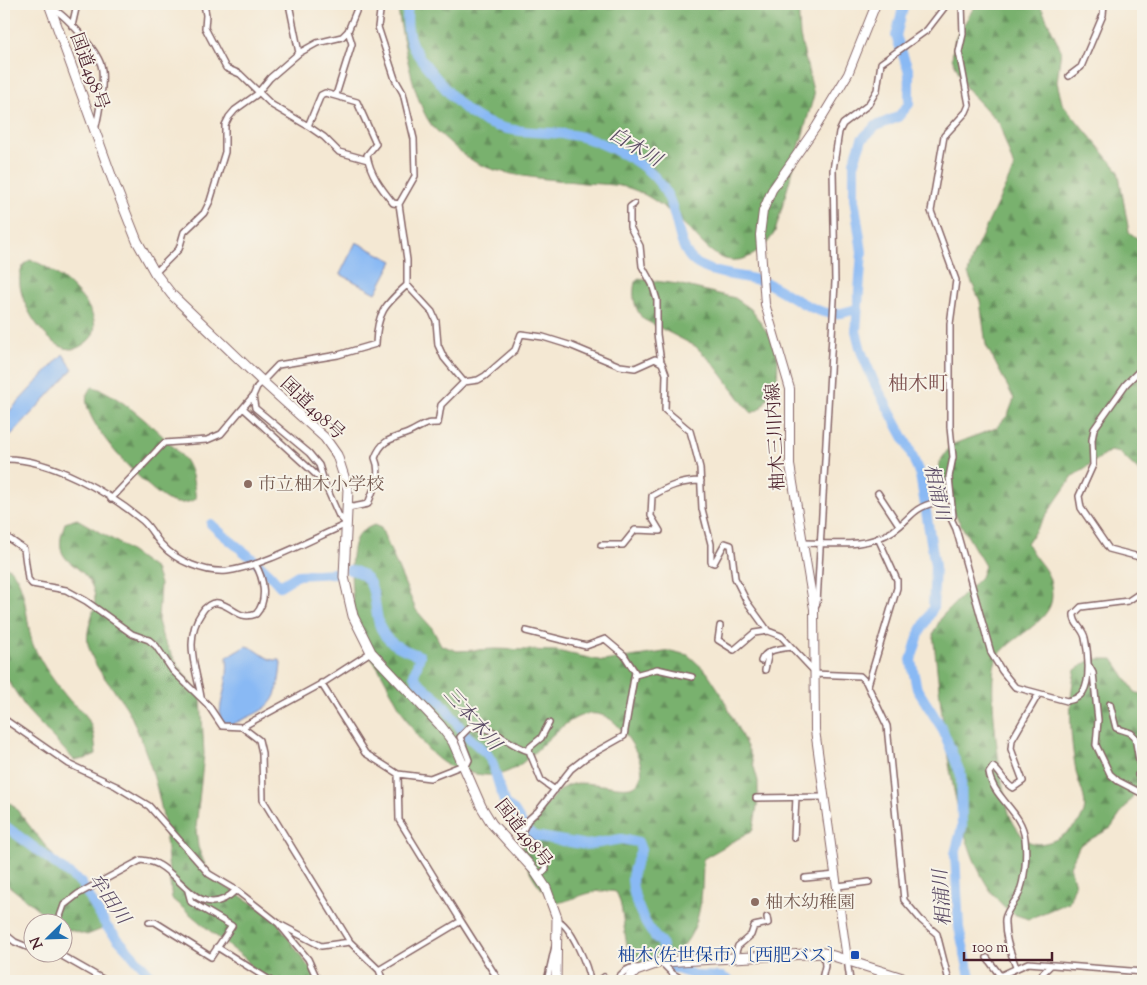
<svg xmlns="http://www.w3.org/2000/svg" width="1147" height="985" font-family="'Sorts Mill Goudy','Noto Serif JP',serif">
<defs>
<pattern id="forest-firs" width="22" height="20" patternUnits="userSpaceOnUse" patternTransform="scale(1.25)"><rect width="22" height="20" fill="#79b16e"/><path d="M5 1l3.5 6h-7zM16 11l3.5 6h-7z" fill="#658f5b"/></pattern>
</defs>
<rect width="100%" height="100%" fill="#f7f3e8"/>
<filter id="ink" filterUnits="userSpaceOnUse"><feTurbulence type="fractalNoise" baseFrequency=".02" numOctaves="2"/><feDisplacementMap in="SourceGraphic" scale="10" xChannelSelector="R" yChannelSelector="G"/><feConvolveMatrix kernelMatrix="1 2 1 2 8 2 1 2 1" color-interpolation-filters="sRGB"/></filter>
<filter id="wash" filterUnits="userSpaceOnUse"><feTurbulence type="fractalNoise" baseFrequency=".0096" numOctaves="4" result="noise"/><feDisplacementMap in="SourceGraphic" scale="20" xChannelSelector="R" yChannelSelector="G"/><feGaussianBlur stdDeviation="1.12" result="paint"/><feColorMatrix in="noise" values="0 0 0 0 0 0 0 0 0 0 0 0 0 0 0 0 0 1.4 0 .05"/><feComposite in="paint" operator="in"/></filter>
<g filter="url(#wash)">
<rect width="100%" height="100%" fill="#f4e8d3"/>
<path fill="url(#forest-firs)" stroke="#62684c" d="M397 4H798L800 36 814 95 775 232C765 248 747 265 725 259 710 254 699 239 688 228 671 212 651 195 629 188 615 184 598 184 584 183 552 179 496 177 470 159 458 151 446 139 435 129 414 109 402 33 397 4Z
M979 4H1037L1042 9 1061 50 1057 82 1062 103 1118 170 1129 232 1143 243V475L1120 453 1110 451 1073 476 1027 543C1038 566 1052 568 1052 596 1052 624 1007 637 996 660 986 683 1001 787 1009 813 1011 820 1016 827 1020 833 1030 850 1051 844 1065 834 1072 829 1082 820 1084 812 1088 799 1078 784 1076 771 1070 738 1068 703 1075 670L1092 659H1113L1135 692 1143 695V781L1111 828 1080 845 1070 866 1075 885 1069 902 1029 919C1023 917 1016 916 1011 912 950 869 942 704 933 634L942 616 981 577 985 566 946 499 938 473 939 463 951 445 996 428 1008 415 1014 399 986 345 980 301 968 274 973 255 1014 168 999 123 966 88 952 58 955 39 973 9Z
M30 260C53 265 115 316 88 341 83 345 78 349 71 349 42 349 0 276 30 260Z
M639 279 678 284 735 298 751 309 771 338 778 358 777 384 761 408 752 413 746 407 713 363 695 346 643 319C634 308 632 295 635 282Z
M93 387C116 391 172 442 186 461 193 472 194 486 196 499 188 503 179 505 170 501 149 493 62 405 93 387Z
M77 519 117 542 155 569 160 584 158 621 163 639 179 667 201 697 204 754 196 828 198 847 206 867 218 882 273 916 308 966 323 981H259L246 959 216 936 172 899C168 874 168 849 164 824 159 787 146 749 131 716 120 692 96 675 89 648 82 627 102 607 92 586 80 559 49 566 65 523Z
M374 525 381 528 416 610 432 628 441 645 457 651 495 649 557 651 603 661 671 651 688 655 707 672 720 692 750 753 758 781V801L753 830 703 859C702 899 703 943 661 962 651 966 641 965 633 957 622 947 626 909 616 892 594 887 577 899 557 903 539 891 519 861 523 838 526 827 537 815 544 807 551 799 560 788 570 785 588 778 626 794 637 784 653 769 624 728 610 719 572 695 539 759 509 771 492 779 471 774 454 768 423 758 398 704 383 676 377 665 369 655 363 644 353 622 346 560 356 539 359 532 367 528 374 525Z
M4 566C28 573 25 627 34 647 43 667 56 684 70 701 75 706 83 711 87 717 94 729 95 741 96 754L85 759 74 760 27 710 4 674Z
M4 799 13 805 62 867 88 889 100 912 102 929 87 935 63 928 62 922H54L4 882Z"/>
<path fill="#89b9f4" stroke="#6a6c90" d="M356 242 393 261 376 293 340 274Z
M63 354 73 369 11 435 4 428V417Z
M246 646C260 649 265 662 280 660L281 664C277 709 269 707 231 725H225L220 719C219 698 230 683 227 657Z"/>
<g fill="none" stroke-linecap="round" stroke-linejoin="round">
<path stroke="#89b9f4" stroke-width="10" d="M408 4C404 37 412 50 434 75 445 88 456 103 470 113 503 136 535 130 572 135 593 138 613 148 632 159 655 173 669 190 675 217 679 230 680 244 689 256 701 274 739 275 759 280 781 287 800 306 823 312 836 315 844 313 856 309
M904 4 896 36 909 72V104L898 117 876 126 862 139 854 162V198L862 252 856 331 861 351 873 380 908 446 920 475 935 566 933 608 919 634 911 660 917 689 942 728 961 775 962 827 955 854 959 928 971 981
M211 524C235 547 259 560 280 586L298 575 335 573
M350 570C387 576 366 620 389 640 397 648 410 652 420 656L414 675 417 681 440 701 466 735 487 754 492 762 505 805 514 811 526 830 535 836 587 845 621 839 638 842 641 850C637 860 632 869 632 880 633 899 646 931 661 942L664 955
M4 825 81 883 107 927 156 981
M674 968 698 976 722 977 730 981"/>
</g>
</g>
<g filter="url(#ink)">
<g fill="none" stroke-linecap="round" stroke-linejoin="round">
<defs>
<path id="street" d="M204 4 206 15 205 28 226 68 240 74 272 105 308 126 324 137 339 152 368 160
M289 4 299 53
M381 4 378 27 395 79 403 93 414 139 415 176 399 204 407 260V285L432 312 436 321 438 345 444 358 464 382
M50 7C65 14 96 49 101 65 105 79 99 115 95 130
M72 26 77 4
M1069 76 1081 67 1103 15 1104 4
M336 95 352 44 348 31
M308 126 321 95 325 93 357 102 376 144 367 155C370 174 381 188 393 203L399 204
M634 204 630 207V227L640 246 642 266 652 284 657 300V334L661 362
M155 273 179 249 184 232 204 213 210 201 225 152V125L229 117 235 110 256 95 270 78 299 53 317 43 342 37 348 31 359 4
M1143 367 1126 384 1094 429 1092 440 1093 465 1079 496 1081 508 1109 549 1143 558
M253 396 255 408 309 453 319 465 324 481
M4 459C50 458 108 492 143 521 151 528 155 538 162 545 176 561 205 573 227 571 261 567 314 538 347 524L339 516 324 482 243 408
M878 493 899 525
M111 499 164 443 207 440 221 434 253 396 257 387 278 365 338 355 376 344C377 312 385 305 407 285
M348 508 368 504C374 487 382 474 375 458 382 439 392 439 408 433 422 427 421 423 438 423L441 405 464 382 478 380 485 376 515 350 521 334 543 337 572 346 620 366 635 368 655 359 662 363 666 374 665 410 690 431 694 445 700 468 702 509 711 544V562L714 563 725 543 731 545 735 578 747 602 768 631 781 636 814 671
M953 516 949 477 953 457 950 427V324L956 280 931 211 944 136 966 112 969 105 959 52 963 34 962 4
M4 535 24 549 28 579 32 584 66 590 86 601 132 634 149 640 156 646 173 671 208 705 222 726 242 727 259 740 262 753 263 800 350 942 379 970 383 981
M802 543C834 543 865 549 893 531 912 518 910 509 936 502L945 506 956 529 991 653 1002 671 1015 687 1067 701C1073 700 1079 698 1083 692 1091 680 1088 651 1085 638 1083 628 1073 624 1074 614L1081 607 1128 601 1143 591
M601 545H623L635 530 660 531 651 516 652 496C669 486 682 481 701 481
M814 609 817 603 835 282 833 170 839 132 843 124 868 105 877 90 881 63 927 30 947 4
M720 626 718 640 734 650 754 633 768 631
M761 661C765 649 780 649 791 647
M1088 664 1093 673 1098 720 1096 745 1110 774 1118 781 1143 794
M765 670 769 652
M814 674 860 676 866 682 887 726 904 900 921 920 937 934 949 981
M635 675 657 669 692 677
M321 683 365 753 398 774 430 778 463 765
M868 685 897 588V580L878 538
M201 697C196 668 183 639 202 612 205 607 211 602 218 603 233 606 239 621 256 614 268 601 264 578 255 564
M1110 704 1116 728 1131 733 1135 737 1141 772
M4 719 69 764 116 786 149 806 209 874 236 890 278 923 308 959 318 981
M549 723 541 738 530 747 529 751 541 780 555 790
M242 727 323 683 371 652
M465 768 469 760 460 737 470 727C493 724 508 746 529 751
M1143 773 1138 775 1143 785
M398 774 399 820 461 921
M756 798 824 797
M518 831 546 855V869L538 877
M521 834 528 820 538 811 571 769 585 758 624 736 635 672 624 655 605 639 586 646 526 631
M794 838 796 797
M805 878 836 875
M838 886 869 882
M557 920C571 925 588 967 590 981
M58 922 64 905 78 894 141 860C148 861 153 861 159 865 184 879 203 923 236 890
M149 922H155L211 957 232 926 191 902 188 891
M281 925 321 946 350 942
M4 933 15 942 32 949
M217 947 271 981
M55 952 106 981
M734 958 738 946 751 935 754 926 768 923 767 917
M987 958 1004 981
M847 959 850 981
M661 962 673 974 685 981
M1016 967C1010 951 1004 936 1005 919 1006 911 1014 903 1018 896 1025 880 1027 856 1025 839 1022 811 993 798 989 773L993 767C1002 773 1004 784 1013 788L1023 781 1011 749 1012 740 1038 695
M379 970 461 921 499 981
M822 979 825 966 824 953
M547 981 555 946
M599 981 604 977 605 981
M616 981C622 972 630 964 641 969
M989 981 1028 963 1143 972
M1039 981 1043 973 1051 965"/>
<path id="primary" d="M847 959 815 730 814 609 790 465V389L765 304 760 235 763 211 772 190 816 127 848 74 876 4"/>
<path id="highway" d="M49 4 112 178 137 241 155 273 172 295 262 381 325 438 337 455 348 489 344 577 353 616 371 652 440 725 453 742 481 806 492 824 534 870 546 888 557 918 556 981
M626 981 636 971 661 962 824 953 912 981"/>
</defs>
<use href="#street" stroke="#866566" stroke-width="8"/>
<use href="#primary" stroke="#866566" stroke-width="10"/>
<use href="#highway" stroke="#866566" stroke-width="11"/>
<use href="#street" stroke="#fff" stroke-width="5"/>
<use href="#primary" stroke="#fff" stroke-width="8"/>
<use href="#highway" stroke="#fff" stroke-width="9"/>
</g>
</g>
<g fill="#8d6e63" stroke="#f7f3e8" stroke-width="2">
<circle cx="248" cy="484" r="5"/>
<circle cx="755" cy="902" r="5"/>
</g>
<rect fill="#1a4fb4" stroke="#f7f3e8" stroke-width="2" x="850" y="950" width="10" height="10" rx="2.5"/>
<g text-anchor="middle" stroke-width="4" stroke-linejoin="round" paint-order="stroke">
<g font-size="18" fill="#4a1f2b" stroke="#f7f3e8">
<text transform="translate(90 71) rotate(70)" y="6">国道498号</text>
<text transform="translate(313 408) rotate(44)" y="6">国道498号</text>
<text transform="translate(775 437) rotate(-93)" y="6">柚木三川内線</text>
<text transform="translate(524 833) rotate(52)" y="6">国道498号</text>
</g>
<g font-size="18" fill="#785e54" stroke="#f7f3e8" text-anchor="start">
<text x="258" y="490">市立柚木小学校</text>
<text x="765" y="908">柚木幼稚園</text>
</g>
<g font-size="18" fill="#164399" stroke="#f7f3e8" text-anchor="end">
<text x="845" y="961">柚木(佐世保市)〔西肥バス〕</text>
</g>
<g font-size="19" font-style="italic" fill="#5d4d67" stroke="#f7f3e8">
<text transform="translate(636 146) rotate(31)" y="7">白木川</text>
<text transform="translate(938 492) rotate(77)" y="7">相浦川</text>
<text transform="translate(473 718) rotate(49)" y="7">三本木川</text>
<text transform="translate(110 898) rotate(55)" y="7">牟田川</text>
<text transform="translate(941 898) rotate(-94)" y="7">相浦川</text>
</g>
<g font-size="20" fill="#805553" stroke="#f7f3e8">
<text x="918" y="390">柚木町</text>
</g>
</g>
<rect width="1147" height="985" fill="none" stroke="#f7f3e8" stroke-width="20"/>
<g transform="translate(48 938) rotate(247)"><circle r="24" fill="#f7f3e8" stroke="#b29e9c"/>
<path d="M0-4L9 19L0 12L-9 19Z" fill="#1f6fb2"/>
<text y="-8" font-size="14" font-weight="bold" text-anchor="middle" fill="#4a1f2b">N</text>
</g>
<path d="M964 952v8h88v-8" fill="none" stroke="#4a1f2b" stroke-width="2.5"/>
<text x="972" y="952" font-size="15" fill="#4a1f2b" stroke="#f7f3e8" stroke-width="4" paint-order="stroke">100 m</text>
</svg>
